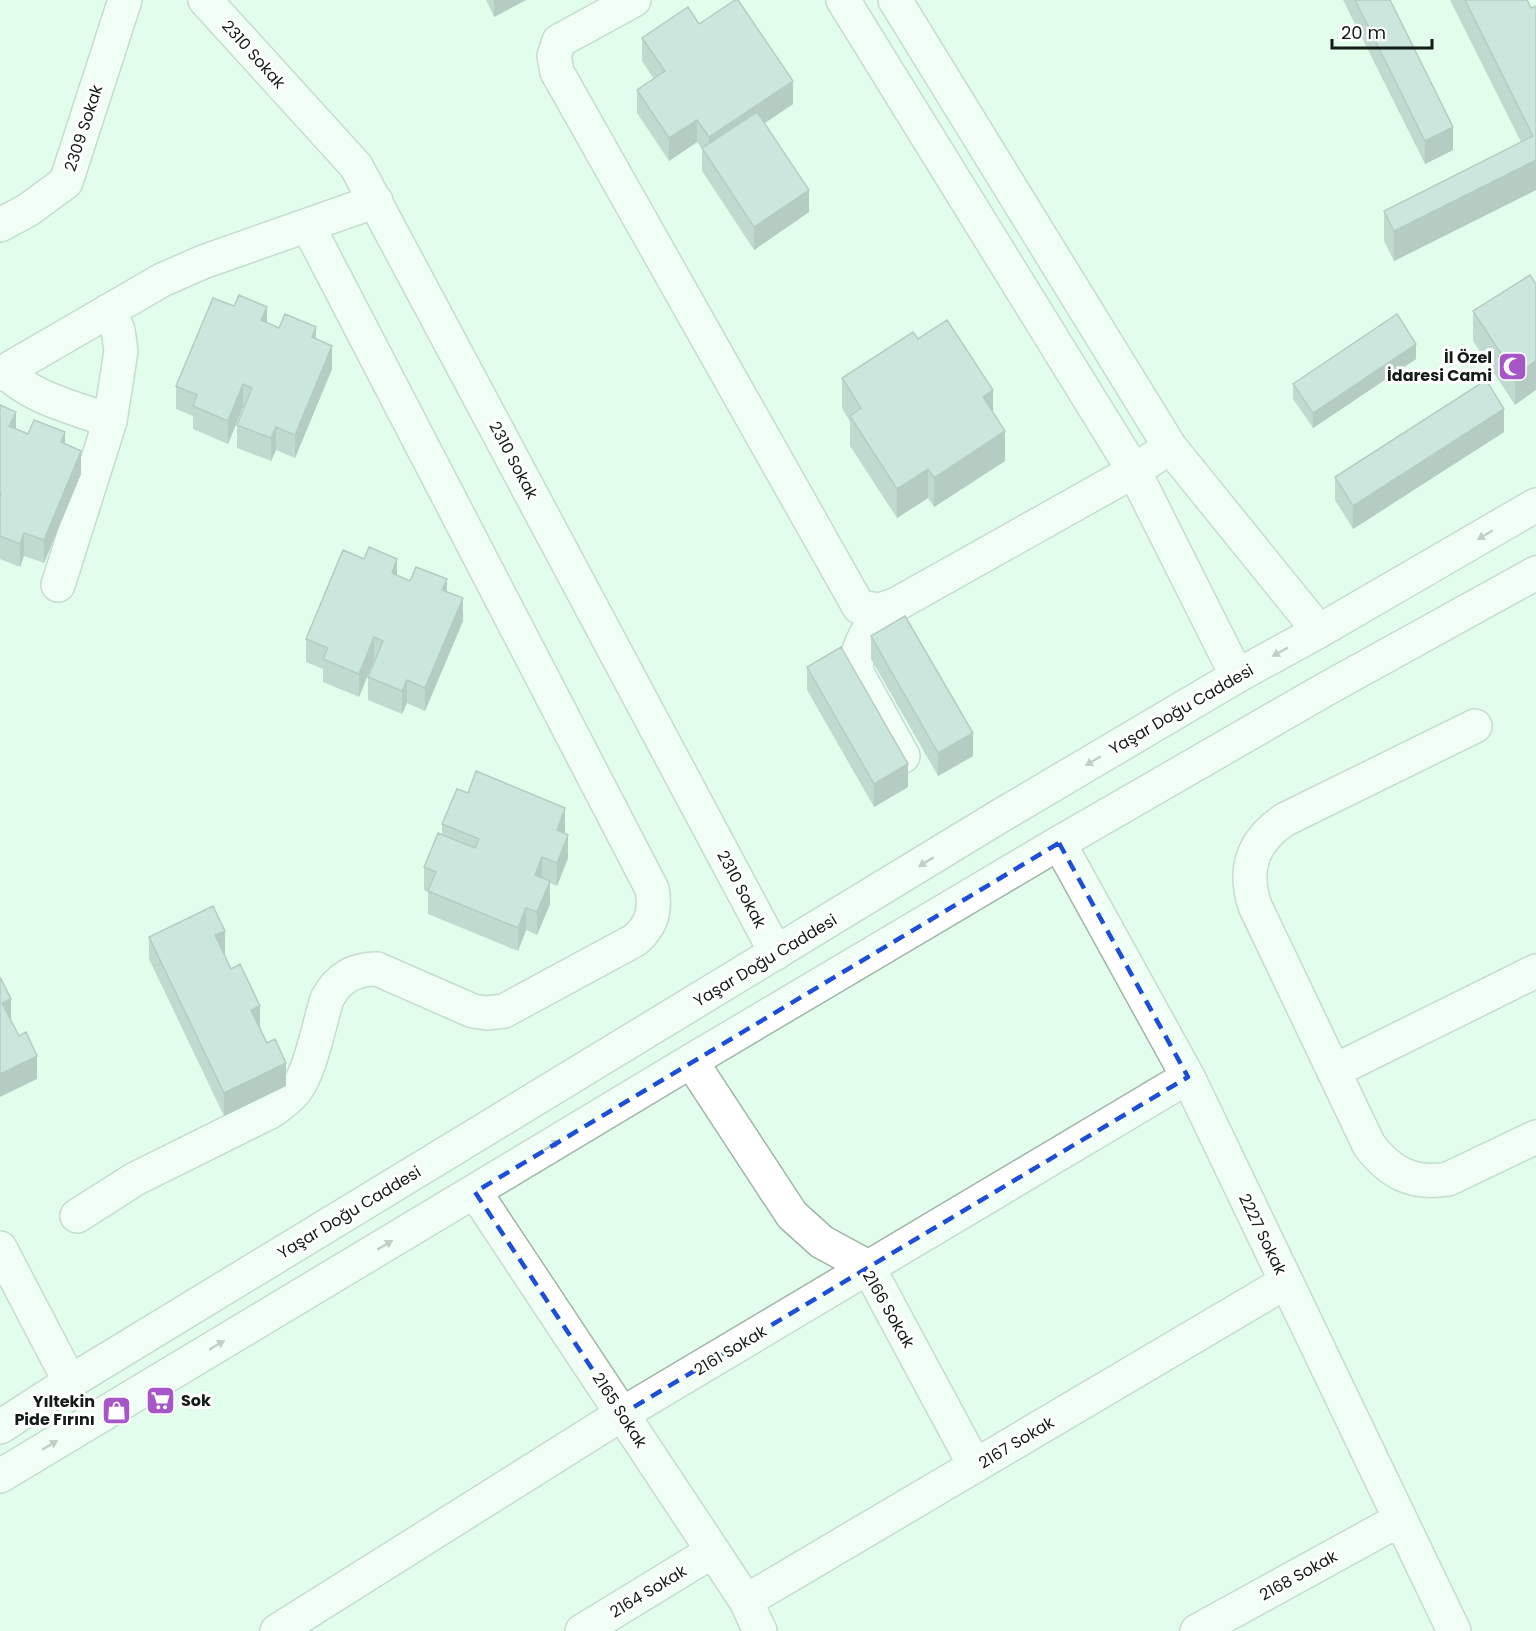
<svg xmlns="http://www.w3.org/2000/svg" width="1536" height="1631" font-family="Poppins,sans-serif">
<rect width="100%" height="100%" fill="#e3fded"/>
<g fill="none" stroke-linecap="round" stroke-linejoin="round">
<defs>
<path id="minor" d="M205 0 356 166 776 953
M634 0 559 41 554 56 557 72 859 607 880 610 897 604 1134 471 1170 447
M843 0 1134 471 1237 676
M895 0 1170 447 1319 631
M0 225 28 210 66 182 125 0
M5 371C30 398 76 408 110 421
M0 374 162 280 203 262 376 201
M58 585 110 421 121 351 118 330 108 311
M880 610C869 630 853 651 857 673L903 756
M1475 726 1284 820C1252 842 1243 869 1255 906L1369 1145C1390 1173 1413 1185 1448 1179L1536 1137
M1059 843 1188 1077 1454 1631
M691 1061 792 1215 822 1242 868 1267 975 1466
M1334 1071 1536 971
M475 1192 746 1601 760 1631
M77 1216 135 1179 270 1112C279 1106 288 1100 295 1091 311 1071 319 1024 327 999 338 978 353 969 377 969L473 1011 487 1013 504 1011 635 940C652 925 656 911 652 889L308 226
M0 1248 70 1382
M746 1601 1286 1282
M277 1631 622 1414 1188 1077
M582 1631 713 1551
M1197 1631 1399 1520"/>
<path id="major" d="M0 1427 70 1382 1000 816 1237 676 1319 631 1536 505
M0 1476 691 1061 1059 843 1326 689 1536 573"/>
</defs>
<use href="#minor" stroke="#9eb6a7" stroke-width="36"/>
<use href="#major" stroke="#9eb6a7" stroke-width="36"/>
<use href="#minor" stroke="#fff" stroke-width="33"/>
<use href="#major" stroke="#fff" stroke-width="33"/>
</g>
<path fill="#96b0ae" d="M486 0H526L494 17Z
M1343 0H1390L1453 150 1425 164Z
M1450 0H1527L1531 8 1536 190 1394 261 1384 241V211L1521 142Z
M699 24 793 104 765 123 809 212 754 250 702 171V149L697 142 669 161 637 113V90L654 79 642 61V38Z
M1536 284 1515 405 1473 341V311Z
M267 323 279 328 316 339 332 369 295 458 276 450 271 461 237 448V425L244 408 243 407 228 444 193 429V416L176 409V386Z
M918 339 993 412 1005 461 934 507 928 498 897 518 850 446V422L842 408V378Z
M1416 359 1313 428 1293 399V384Z
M0 405 16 429 28 434 65 444 81 474 44 563 24 556 20 567 0 559Z
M1504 432 1353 529 1335 500V477Z
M397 576 410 581 447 592 463 621 425 711 407 703 402 714 368 700V677L375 660H374L359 697 323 682V669L306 662V639Z
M871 636 973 756 938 776 871 659Z
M807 667 908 787 874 807 807 690Z
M442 824 565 831V833L568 858 557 886 550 883V904L537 935 526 930 518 951 428 914V892L424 890V867L442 835Z
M149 937 225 954H224L260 1027 286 1086 224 1116 149 959Z"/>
<path fill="#7a908d" d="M494 0H526L494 17Z
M793 81V104L709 160V137Z
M697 120V142L669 161V138Z
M1453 127V150L1425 164V141Z
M1536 160V190L1394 261V231Z
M809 190V212L754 250V227Z
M267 307V330L261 320Z
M316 327V350L312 337Z
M1416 344V359L1313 428V413Z
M332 346V369L295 458V435Z
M1536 361V390L1515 405V375Z
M243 384V407L228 444V421Z
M993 390V420L983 397Z
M1504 409V432L1353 529V506Z
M16 412V435L9 426Z
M276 427V450L271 461V438Z
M1005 431V461L934 507V478Z
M65 432V455L61 442Z
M81 451V474L44 563V540Z
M928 469V498L897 518V489Z
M24 533V556L20 567V544Z
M397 559V582L392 573Z
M447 579V602L442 590Z
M463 598V621L425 711V688Z
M374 637V660L359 697V674Z
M407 680V703L402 714V691Z
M973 733V756L938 776V753Z
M908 764V787L874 807V784Z
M565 808V831L557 853V830Z
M568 835V858L557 886V863Z
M542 857V880L535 875Z
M550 881V904L537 935V912Z
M526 908V930L518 951V928Z
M225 931V954L215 958V935Z
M11 999V1022L2 1003Z
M260 1006V1028L251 1010Z
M37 1056V1079L0 1097V1074Z
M286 1063V1086L224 1116V1093Z"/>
<path fill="#aecdca" stroke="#7a908d" stroke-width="1.5" d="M735 0H738L793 81 709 137 697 120 669 138 637 90 665 71 642 38 688 7 699 24Z
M1355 0H1390L1453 127 1425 141Z
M1465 0H1527L1531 8 1536 6V160L1394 231 1384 211 1533 136Z
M757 112 809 190 754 227 702 148Z
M1530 275 1536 284V361L1515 375 1473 311Z
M239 295 267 307 261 320 279 328 285 314 316 327 312 337 332 346 295 435 276 427 271 438 237 425 252 388 243 384 228 421 193 406 197 395 176 386 213 298 234 306Z
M1397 314 1416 344 1313 413 1293 384Z
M947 320 993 390 983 397 1005 431 934 478 928 469 897 489 850 416 861 408 842 378 913 332 918 339Z
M1486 380 1504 409 1353 506 1335 477Z
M0 405 16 412 9 426 28 434 34 420 65 432 61 442 81 451 44 540 24 533 20 544 0 536V496L1 494 0 493Z
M369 547 397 559 392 573 410 581 416 567 447 579 442 590 463 598 425 688 407 680 402 691 368 677 383 641 374 637 359 674 323 659 328 648 306 639 343 550 364 559Z
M905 616 973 733 938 753 871 636Z
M841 647 908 764 874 784 807 667Z
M476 771 565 808 557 830 568 835 557 863 542 857 535 875 550 881 537 912 526 908 518 928 428 891 436 872 424 867 438 833 475 848 479 839 442 824 457 789 468 793Z
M213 906 225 931 215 935 231 969 240 964 260 1006 251 1010 267 1043 275 1039 286 1063 224 1093 149 937Z
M0 977 11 999 2 1003 19 1036 26 1032 37 1056 0 1074Z"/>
<defs><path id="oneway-solid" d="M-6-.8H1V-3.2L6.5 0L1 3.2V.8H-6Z" transform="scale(1.5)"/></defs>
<g fill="#959996">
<use href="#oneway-solid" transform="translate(1485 535) rotate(150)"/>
<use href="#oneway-solid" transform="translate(1280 652) rotate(151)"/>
<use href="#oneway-solid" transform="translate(1093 761) rotate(149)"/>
<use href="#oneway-solid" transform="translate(926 862) rotate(148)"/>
<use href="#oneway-solid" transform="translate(552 1145) rotate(-31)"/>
<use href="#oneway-solid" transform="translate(385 1245) rotate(-31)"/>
<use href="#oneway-solid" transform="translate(217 1345) rotate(-31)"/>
<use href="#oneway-solid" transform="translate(50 1445) rotate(-31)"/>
</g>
<path d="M0 0H1536V1631H0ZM1059 843 1188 1077 622 1414 475 1192Z" fill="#e3fded" fill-opacity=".55" fill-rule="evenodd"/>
<path fill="none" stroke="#1d4ed8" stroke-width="4.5" stroke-dasharray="12 8" stroke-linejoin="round" d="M1059 843 1188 1077 622 1414 475 1192Z"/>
<defs>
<symbol id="mosque-square" viewBox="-11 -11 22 22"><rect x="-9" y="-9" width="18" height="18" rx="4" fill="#a656c7" stroke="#fff"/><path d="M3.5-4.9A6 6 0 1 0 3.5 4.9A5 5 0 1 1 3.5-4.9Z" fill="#fff"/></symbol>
<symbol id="supermarket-square" viewBox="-11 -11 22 22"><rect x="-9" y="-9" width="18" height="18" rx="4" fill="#a656c7" stroke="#fff"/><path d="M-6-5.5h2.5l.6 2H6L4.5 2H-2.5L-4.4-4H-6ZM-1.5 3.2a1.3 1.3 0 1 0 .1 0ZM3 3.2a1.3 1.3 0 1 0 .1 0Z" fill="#fff"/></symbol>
<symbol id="shop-square" viewBox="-11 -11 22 22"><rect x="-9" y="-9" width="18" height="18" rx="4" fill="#a656c7" stroke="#fff"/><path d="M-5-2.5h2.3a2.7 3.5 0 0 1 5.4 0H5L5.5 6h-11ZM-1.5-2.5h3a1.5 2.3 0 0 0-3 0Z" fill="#fff"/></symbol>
</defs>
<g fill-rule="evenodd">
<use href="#mosque-square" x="1496" y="350" width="33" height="33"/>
<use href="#supermarket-square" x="144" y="1384" width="33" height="33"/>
<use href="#shop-square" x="100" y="1394" width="33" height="33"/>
</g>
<g text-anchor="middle" stroke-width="6" stroke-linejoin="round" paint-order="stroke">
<g font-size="16" fill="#131c16" stroke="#fff">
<text transform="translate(254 54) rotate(48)" y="6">2310 Sokak</text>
<text transform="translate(83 128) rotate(-72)" y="6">2309 Sokak</text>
<text transform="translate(514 460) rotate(62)" y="6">2310 Sokak</text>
<text transform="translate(1181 709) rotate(-30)" y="6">Yaşar Doğu Caddesi</text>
<text transform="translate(742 889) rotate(62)" y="6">2310 Sokak</text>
<text transform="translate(765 960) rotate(-31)" y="6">Yaşar Doğu Caddesi</text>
<text transform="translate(349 1212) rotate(-31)" y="6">Yaşar Doğu Caddesi</text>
<text transform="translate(1263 1234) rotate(64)" y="6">2227 Sokak</text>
<text transform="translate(889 1309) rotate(60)" y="6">2166 Sokak</text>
<text transform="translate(730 1350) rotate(-31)" y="6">2161 Sokak</text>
<text transform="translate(620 1410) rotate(57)" y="6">2165 Sokak</text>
<text transform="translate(1016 1442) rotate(-31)" y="6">2167 Sokak</text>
<text transform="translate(1298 1575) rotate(-29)" y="6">2168 Sokak</text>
<text transform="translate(648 1591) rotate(-31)" y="6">2164 Sokak</text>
</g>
<g font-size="16" font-weight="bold" fill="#131c16" stroke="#fff" text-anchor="end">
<text x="1492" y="363">İl Özel<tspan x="1492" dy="18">İdaresi Cami</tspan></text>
<text x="181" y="1406" text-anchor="start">Sok</text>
<text x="95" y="1407">Yıltekin<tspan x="95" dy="18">Pide Fırını</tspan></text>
</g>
</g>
<path d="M1332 39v9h100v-9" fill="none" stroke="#131c16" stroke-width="3"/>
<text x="1341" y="39" font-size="18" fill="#131c16" stroke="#ffffff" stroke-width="4.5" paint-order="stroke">20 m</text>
</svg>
